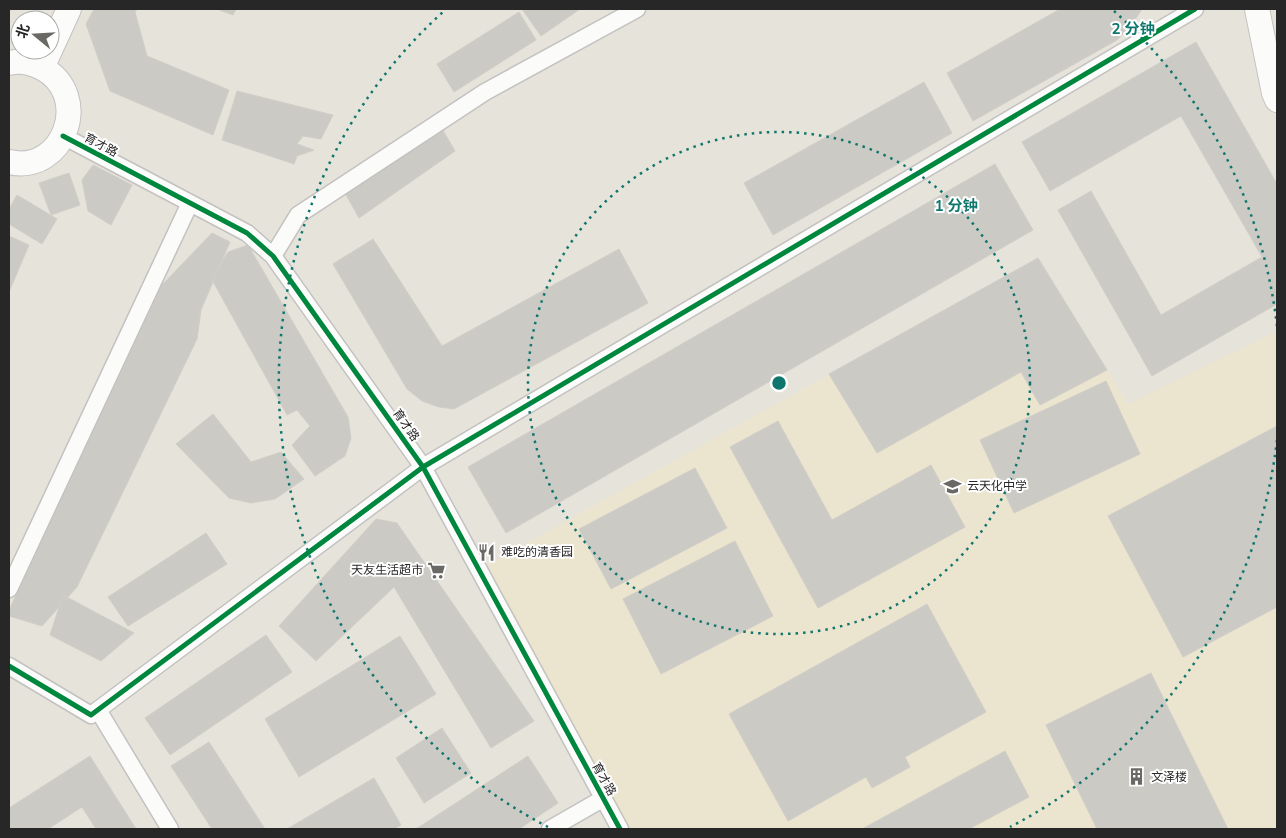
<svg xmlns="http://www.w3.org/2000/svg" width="1286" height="838" font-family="Mulish,'Noto Sans SC',sans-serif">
<rect width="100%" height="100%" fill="#e6e3db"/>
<path fill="#ebe4ce" d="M1038 258 1128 404 1277 331V829H627L482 568Z"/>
<path fill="#cccac5" stroke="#d1cec7" d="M94 9H137L135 12 147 56 229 90 213 135 110 91 86 24Z
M217 9H236L233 15Z
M522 9H580L541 36Z
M1060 9H1142L1133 23 1117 40 973 121 947 73Z
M519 12 536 40 454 92 437 64Z
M1196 42 1277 184V304L1152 376 1058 210 1091 191 1161 315 1262 257 1181 116 1050 191 1022 142Z
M924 82 952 133 773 235 744 183Z
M237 91 333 115 321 139 303 136 297 144 314 150 297 156 294 164 222 140Z
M441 127 455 151 359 218 345 193Z
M995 164 1033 230 506 533 468 467Z
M93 165 132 185 111 225 88 211 82 180Z
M69 173 80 205 51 215 39 183Z
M17 195 57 219 42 244 9 224V209Z
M212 233 230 242 201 310 197 339 77 587 42 626 9 616V610L162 285Z
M9 236 29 245 9 292Z
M373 239 442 346 619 249 648 303 454 409 439 407 422 401 407 389 333 264Z
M248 245 348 417 351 438 345 456 315 476 292 445 310 426 297 410 287 415 211 278 228 252Z
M1038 258 1107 370 1040 405 1021 372 877 453 829 374Z
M1106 381 1140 454 1014 513 980 440Z
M213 414 251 462 281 452 304 479 275 499 251 503 229 498 176 444Z
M778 421 832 520 931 465 965 527 818 608 730 447Z
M1277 426V607L1183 657 1108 516Z
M695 468 727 528 611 589 579 529Z
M376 519 397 523 534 721 491 748 394 587 316 661 279 626Z
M206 533 227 564 128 626 108 597Z
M735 541 773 616 661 674 623 599Z
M63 595 134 633 101 661 50 635Z
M927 604 986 712 905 757 910 767 872 788 866 777 788 821 729 714Z
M266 635 292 672 170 755 145 718Z
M400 636 436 694 299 777 265 719Z
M1151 673 1228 829H1097L1046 725Z
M442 728 471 773 424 803 396 758Z
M209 742 265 829H212L171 766Z
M1005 751 1029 797 969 829H862Z
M90 756 136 829H96L82 807 48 829H9V808Z
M528 756 558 803 519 829H416Z
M374 778 401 825 394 829H287Z"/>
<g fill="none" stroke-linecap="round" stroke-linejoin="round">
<defs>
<path id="minor" d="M63 136 247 233 273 256 423 467 620 829
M273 256 298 215 485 92 637 9
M9 589 190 203
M9 666 91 715 423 467 1195 9
M98 710 170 829
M550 829 604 798"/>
<path id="secondary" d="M1257 9 1274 93 1277 100
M9 63C20 60 32 63 42 68 93 95 64 175 9 162
M42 68 69 9"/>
</defs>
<use href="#minor" stroke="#c3c2c1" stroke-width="19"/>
<use href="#secondary" stroke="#c3c2c1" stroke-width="26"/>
<use href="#minor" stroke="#fbfbfa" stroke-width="16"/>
<use href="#secondary" stroke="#fbfbfa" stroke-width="24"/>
<defs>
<path id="cycleway" d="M63 136 247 233 273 256 423 467 620 829
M9 666 91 715 423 467 1195 9"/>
</defs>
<use href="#cycleway" stroke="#fff" stroke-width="8"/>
<use href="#cycleway" stroke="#00873e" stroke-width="5"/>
</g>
<g fill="none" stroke="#0f766e" stroke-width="2.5" stroke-dasharray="2.5 5">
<circle cx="779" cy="383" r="251"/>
<path d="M1277 440A501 501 0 0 1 1010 827M548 827A501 501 0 0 1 444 11M1114 11A501 501 0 0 1 1277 326"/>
</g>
<defs>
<symbol id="school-bare" viewBox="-9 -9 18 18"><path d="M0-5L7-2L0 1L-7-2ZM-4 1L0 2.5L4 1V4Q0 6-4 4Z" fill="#6a6966" stroke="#fff" stroke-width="2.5" paint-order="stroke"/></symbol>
<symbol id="restaurant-bare" viewBox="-9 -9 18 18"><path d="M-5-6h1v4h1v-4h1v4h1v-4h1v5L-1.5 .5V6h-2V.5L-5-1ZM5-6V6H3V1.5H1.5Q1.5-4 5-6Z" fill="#6a6966" stroke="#fff" stroke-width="2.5" paint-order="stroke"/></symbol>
<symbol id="supermarket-bare" viewBox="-9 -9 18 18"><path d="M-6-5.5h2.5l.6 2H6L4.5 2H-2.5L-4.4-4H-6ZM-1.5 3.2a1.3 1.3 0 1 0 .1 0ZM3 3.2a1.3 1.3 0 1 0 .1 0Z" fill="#6a6966" stroke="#fff" stroke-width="2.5" paint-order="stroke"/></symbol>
<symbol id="building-bare" viewBox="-9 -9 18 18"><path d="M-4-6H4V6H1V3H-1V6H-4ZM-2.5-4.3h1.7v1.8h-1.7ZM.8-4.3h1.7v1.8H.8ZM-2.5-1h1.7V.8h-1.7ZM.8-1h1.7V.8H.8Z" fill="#6a6966" stroke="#fff" stroke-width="2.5" paint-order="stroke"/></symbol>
</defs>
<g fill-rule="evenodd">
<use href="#school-bare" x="940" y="474" width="25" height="25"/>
<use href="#restaurant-bare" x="474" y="540" width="25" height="25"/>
<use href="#supermarket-bare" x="424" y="558" width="25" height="25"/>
<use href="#building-bare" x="1124" y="764" width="25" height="25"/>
</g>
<g text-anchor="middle" stroke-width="4" stroke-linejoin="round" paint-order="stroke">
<g font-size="12" fill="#272727" stroke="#fff">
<text transform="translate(101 145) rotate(28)" y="4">育才路</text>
<text transform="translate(406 425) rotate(55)" y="4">育才路</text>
<text transform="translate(604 779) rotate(61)" y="4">育才路</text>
</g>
<g font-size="12" fill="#272727" stroke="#fff" text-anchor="start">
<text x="967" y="490">云天化中学</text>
<text x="501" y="556">难吃的清香园</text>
<text x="423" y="574" text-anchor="end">天友生活超市</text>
<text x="1151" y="781">文泽楼</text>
</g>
</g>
<circle cx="779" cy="383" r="8" fill="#0f766e" stroke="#fff" stroke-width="2.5"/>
<g font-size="15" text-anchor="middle" font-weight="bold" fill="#0f766e" stroke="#fff" stroke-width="4" stroke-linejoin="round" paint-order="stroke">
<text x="1133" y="34">2 分钟</text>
<text x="956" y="211">1 分钟</text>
</g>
<rect width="1286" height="838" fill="none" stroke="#272727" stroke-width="20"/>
<g transform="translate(35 35) rotate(288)"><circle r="24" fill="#ffffff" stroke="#a9a9a9"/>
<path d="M0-4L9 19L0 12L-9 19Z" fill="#6a6966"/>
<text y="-8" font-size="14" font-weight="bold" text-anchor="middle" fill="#272727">北</text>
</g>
</svg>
